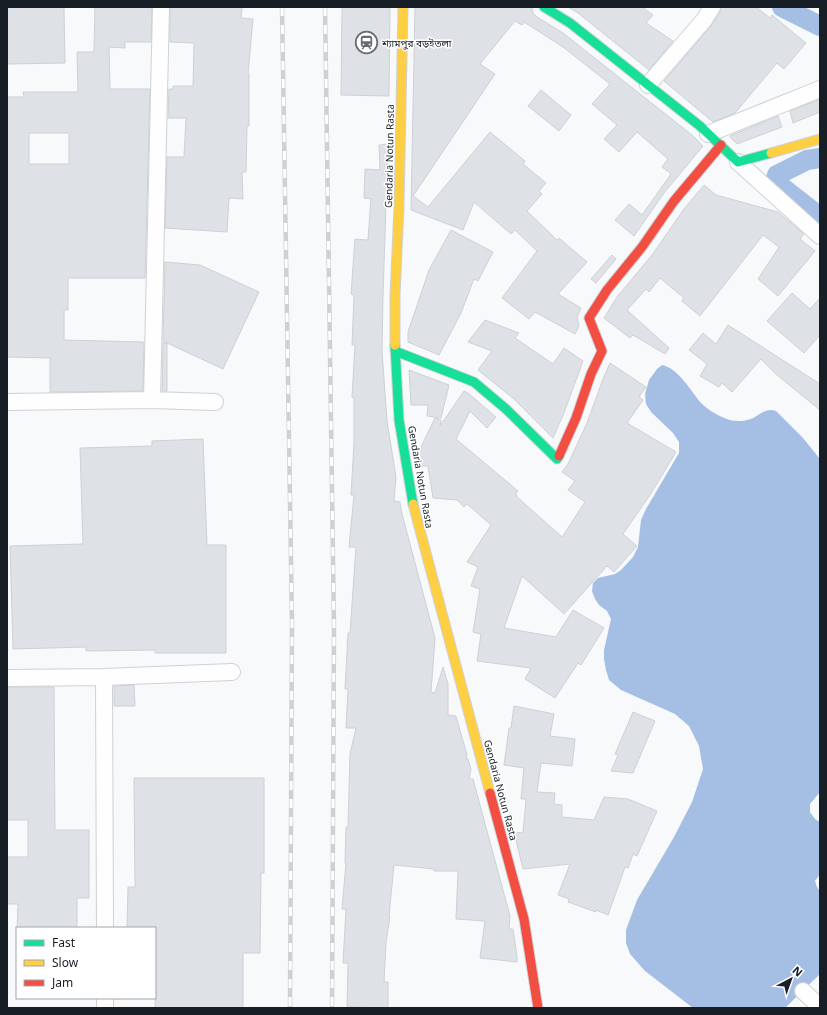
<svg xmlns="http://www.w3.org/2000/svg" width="827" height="1015" font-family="Georgia,'Noto Sans Bengali',serif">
<rect width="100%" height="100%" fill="#f7f9fb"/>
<path fill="#a5bfe4" d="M662 365C678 368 691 391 701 403 708 410 720 417 730 420 737 422 745 421 751 419 760 415 766 407 776 411L803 438 820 459V792L810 804V812L815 819 820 822V874L815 881 817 887 820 891V974L785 1008H693L645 971 630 954 626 943V930L637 900 674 837 692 802 703 769 699 746 689 726 675 714 621 690 609 680 606 670 604 659V650L611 619 607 611 599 605 595 599 592 591 593 583 598 578 615 574 621 570 633 557 638 547 641 520 646 509 679 453V442L673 433 651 412 646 404 645 394 649 380 657 369Z"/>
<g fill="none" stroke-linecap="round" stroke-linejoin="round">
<path stroke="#a5bfe4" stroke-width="20" d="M782 7 820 26
M820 158 807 160 777 175 775 182 820 217"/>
</g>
<path fill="#dee1e6" stroke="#cdd1d6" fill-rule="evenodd" d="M7 7H64L65 63 7 64Z
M95 7H152L151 42H125V48L109 47 110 89H150L145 278H68V310H64V340L144 342 143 391 50 392V358L7 357V97H24L23 92H78L77 52H94ZM29 133H69V164H29Z
M170 7H242L241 18 253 19 248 74H249V126H247L246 172H242L243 199 229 198 227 232 165 228 167 157H184L186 118H168L169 89H173V86H193L194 43 170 42Z
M342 7H390L389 96 341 95Z
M415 7H532L533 13 537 17 563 33 692 135 703 146 664 193 634 236 615 220 629 204 642 215 671 174 662 167 668 159 637 132 619 152 604 139 617 125 592 104 610 84 563 47 524 22 522 25 515 21 480 64 495 74 413 196 428 207 490 132 525 161 523 164 546 183 539 191 542 194 527 211 557 240 559 238 587 262 558 294 581 308 577 317 579 326 575 334 535 312 529 319 502 298 537 251 515 230 511 234 474 202 463 230 411 210Z
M568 7H642L653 15 646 23 673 41 649 70 578 13Z
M721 7H756L770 18 772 15 806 43 784 69 777 63 735 113 713 122 664 81 711 26 720 12Z
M541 90 571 115 559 131 528 106Z
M820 99V112L793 123 790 111Z
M778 116 782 127 737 144 730 137V136Z
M388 144 383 295 382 351 387 421 396 477 394 501 400 502 402 514 435 638 431 692 435 693 443 667 448 684V715L456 716 467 755 466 759H468L471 769 469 779H473L510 916 509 929H513L517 957V962L480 958 485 921 456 919 458 871H434V869L394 865 389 916H390L386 943 384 982H388V1008L347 1007 348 963H343L346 909H342L346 863H345L346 827H348L350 754 356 728H346L348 689H345L348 633H350L356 547H349L354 495H351L354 443V398L352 397 355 345H352L354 295 351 294 355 239 368 240 371 199 364 198 365 169 380 170 379 145Z
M704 185 716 195 778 212 804 234 800 239 815 251 778 296 758 279 779 247 763 235 700 316 682 301 684 298 660 278 649 292 646 289 627 310 669 348 665 354 633 335 630 338 604 318 617 297 652 255 684 209Z
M451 230 493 252 478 281 474 279 461 313 439 355 408 342V332L429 270Z
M612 255 616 259 596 283 591 279Z
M165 262 200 265 259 292 223 369 167 343V391H162L163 343H167L163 341Z
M792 293 810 309 820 298V335L804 353 767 321Z
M485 320 519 333 515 338 553 364 564 348 583 361 564 413 553 438 514 399 478 370 492 351 468 342Z
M728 325 820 384V410L777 375 761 359 732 392 722 383 719 387 700 376 707 364 689 350 703 333 716 344Z
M610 363 646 387 639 397 643 400 627 423 676 452 650 495 623 534 637 546 614 572 607 566 564 614 522 576 504 628 556 637 573 610 604 628 581 665 578 663 555 698 525 679 531 668 477 661 481 634 473 632 480 589 471 586 478 567 467 562 491 525 467 504 464 507 457 500 433 498 428 466H419L416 449H420L435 418 441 420 440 426 464 391 468 393 496 417 487 428 470 411 456 439 518 491 515 494 517 495 516 496 562 537 585 502 568 490 575 481 562 472 568 464 587 423 603 379Z
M409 370 449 385 441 418 427 416 428 405H411Z
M203 439 207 545H226V653H155V650L86 651V647L13 649 10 546 83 544 80 448 152 446V441Z
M134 685 135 706H114V686Z
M7 687H54L55 830H89V898H77V928H17L18 904H7V857H28V820H7Z
M514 706 554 714 550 736 575 739 572 766 541 763 537 792 555 793 554 804 562 805V817L594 820 604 797 628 799 657 811 637 856 633 854 628 868 625 867 608 915 596 910V912L568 902 569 899 558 895 570 864 523 869 514 832 523 833 526 799H521L524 768 504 765 509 728H511Z
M633 712 655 721 633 773 611 771 618 755 615 754Z
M134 778H264V873H261L260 953H243V1008H155V928H127L128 887H135Z"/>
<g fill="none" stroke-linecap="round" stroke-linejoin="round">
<defs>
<path id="street" d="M648 85 704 20 712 7
M708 134 820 89
M738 162 820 236
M152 400 161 7
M7 402 152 400 215 402
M104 677 105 928
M7 678 104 677 232 672
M803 991 820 1007
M105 998V1008"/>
<path id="fast" d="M544 7 570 23 700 126 738 162 771 153
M395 345 399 420 413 504
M395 351 474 382 506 409 557 459 559 456"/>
<path id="slow" d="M771 153 820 139
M395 345V296L399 206 403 7
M413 504 490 793"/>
<path id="jam" d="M559 456 576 418 591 374 602 351 589 318 607 290 642 247 674 201 721 145
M490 793 524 919 538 1008"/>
</defs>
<use href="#street" stroke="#ced1d7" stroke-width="18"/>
<use href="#fast" stroke="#ced1d7" stroke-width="11"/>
<use href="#slow" stroke="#ced1d7" stroke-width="11"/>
<use href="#jam" stroke="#ced1d7" stroke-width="11"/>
<use href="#street" stroke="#fefefe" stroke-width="16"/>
<use href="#fast" stroke="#16e098" stroke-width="9"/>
<use href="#slow" stroke="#ffcf43" stroke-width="9"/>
<use href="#jam" stroke="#f24e42" stroke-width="9"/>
<defs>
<path id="rail" d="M282 7 292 624 290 1008
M325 7 334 628 332 1008"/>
</defs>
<use href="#rail" stroke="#d0d0d1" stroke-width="4.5"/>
<use href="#rail" stroke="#fff" stroke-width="3" stroke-dasharray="9" stroke-linecap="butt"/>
</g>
<defs>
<symbol id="station-ring" viewBox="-11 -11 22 22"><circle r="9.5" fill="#fff" stroke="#666b71" stroke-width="1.5"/><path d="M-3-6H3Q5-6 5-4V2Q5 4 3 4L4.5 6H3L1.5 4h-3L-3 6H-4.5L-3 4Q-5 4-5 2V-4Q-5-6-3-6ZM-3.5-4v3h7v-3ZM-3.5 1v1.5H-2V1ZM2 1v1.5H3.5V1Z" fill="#666b71"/></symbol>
</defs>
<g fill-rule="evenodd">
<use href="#station-ring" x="354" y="30" width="25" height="25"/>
</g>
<g text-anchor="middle" stroke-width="3" stroke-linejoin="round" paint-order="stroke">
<g font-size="10" fill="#181e26" stroke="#fff" text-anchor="start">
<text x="382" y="47">শ্যামপুর বড়ইতলা</text>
</g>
<g font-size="10" fill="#181e26" stroke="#fff">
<text transform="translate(389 156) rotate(-89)" y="4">Gendaria Notun Rasta</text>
<text transform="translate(421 477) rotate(80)" y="4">Gendaria Notun Rasta</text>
<text transform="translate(501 790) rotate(75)" y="4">Gendaria Notun Rasta</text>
</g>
</g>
<rect width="827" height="1015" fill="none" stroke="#181e26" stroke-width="16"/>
<rect x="16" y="927" width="140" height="72" fill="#ffffff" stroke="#a3a5a8"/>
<rect x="24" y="940" width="20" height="6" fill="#16e098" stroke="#a3a5a8"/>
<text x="52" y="947" font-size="12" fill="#181e26">Fast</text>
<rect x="24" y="960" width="20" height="6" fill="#ffcf43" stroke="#a3a5a8"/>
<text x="52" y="967" font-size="12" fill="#181e26">Slow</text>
<rect x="24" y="980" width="20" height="6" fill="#f24e42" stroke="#a3a5a8"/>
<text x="52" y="987" font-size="12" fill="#181e26">Jam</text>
<g transform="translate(791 979) rotate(41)" stroke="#ffffff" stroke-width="3" paint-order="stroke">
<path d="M0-3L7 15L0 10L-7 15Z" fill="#181e26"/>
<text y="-6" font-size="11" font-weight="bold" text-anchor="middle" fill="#181e26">N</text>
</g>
</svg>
